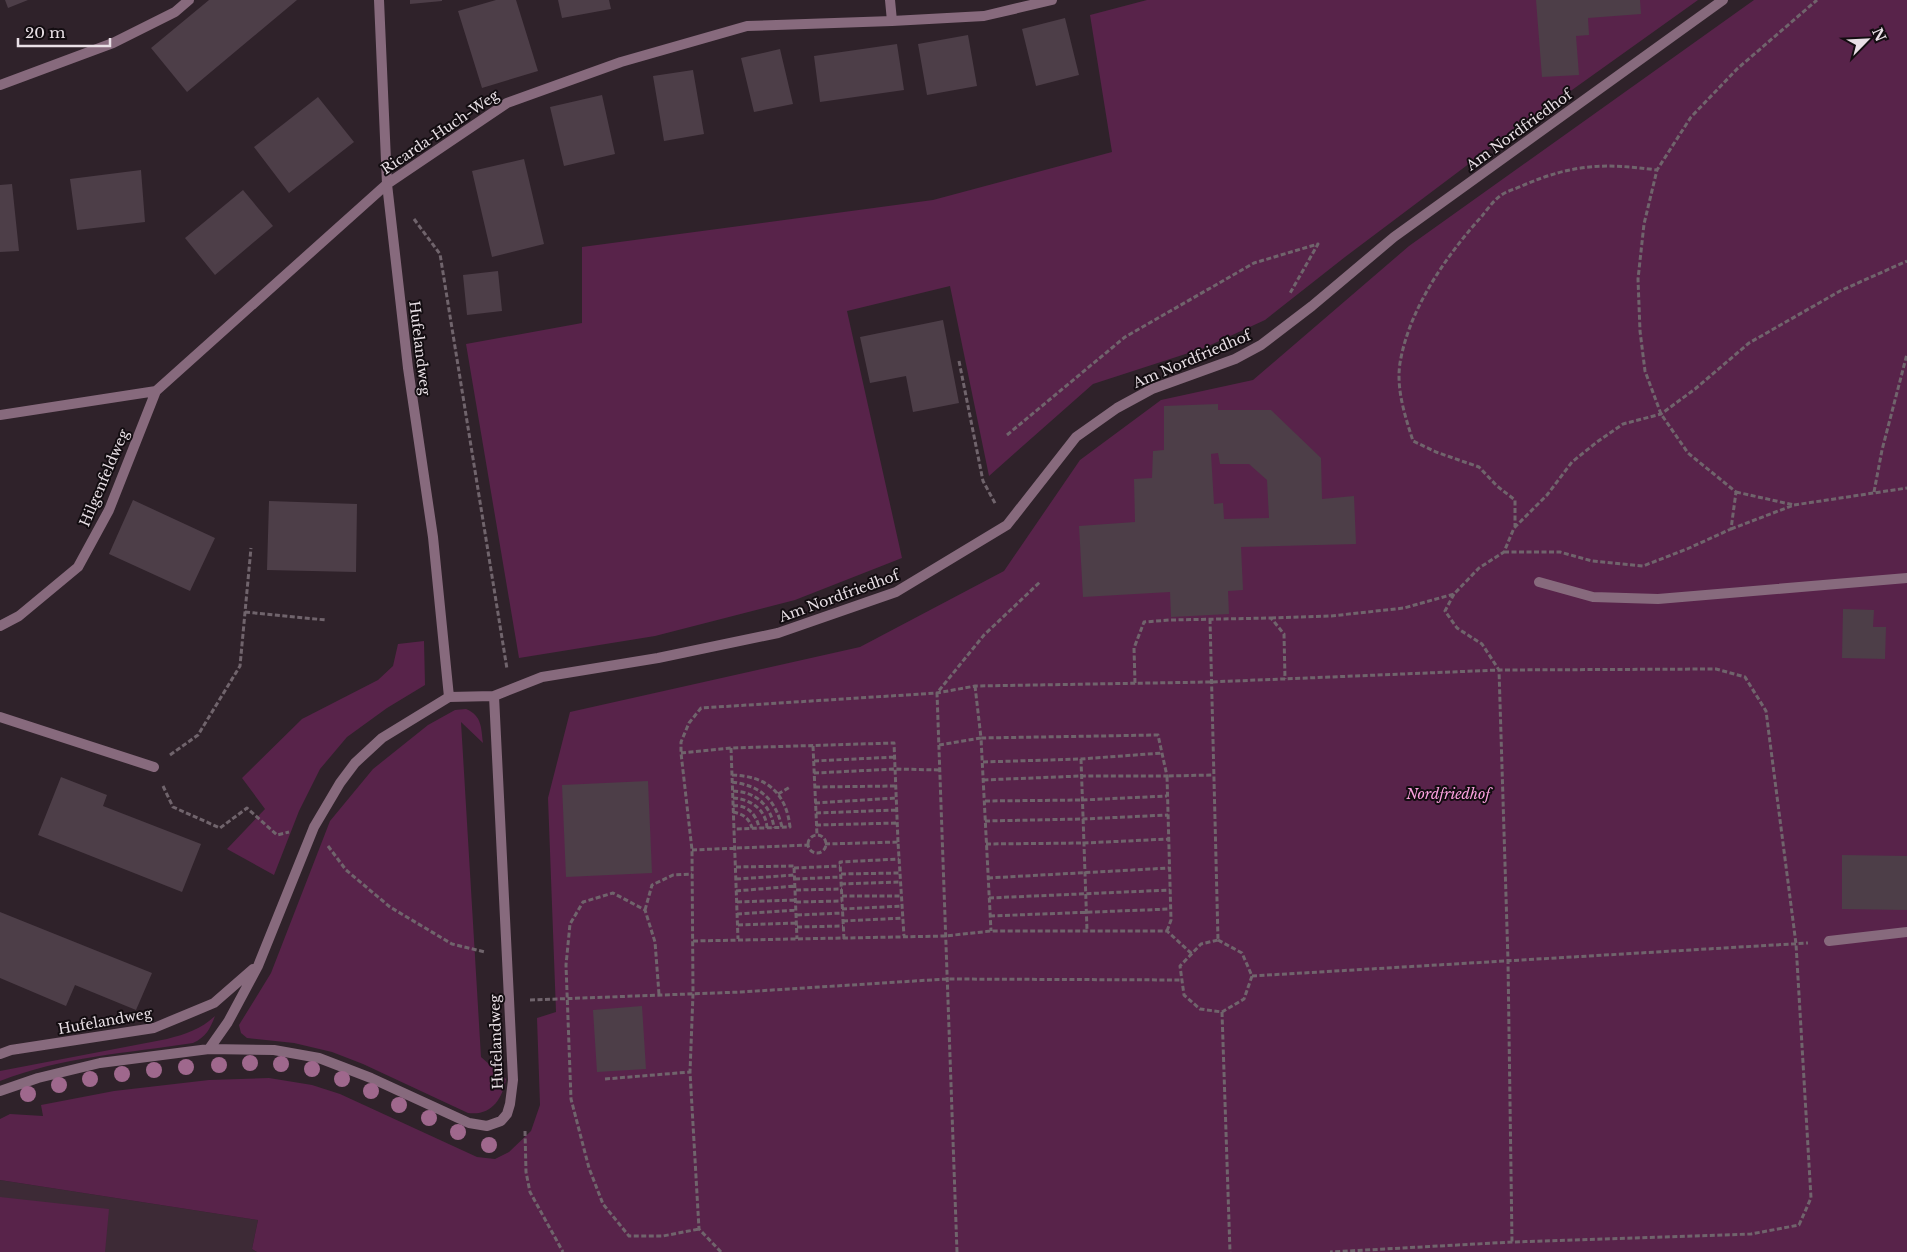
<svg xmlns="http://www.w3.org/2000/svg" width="1907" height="1252" font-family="'Libre Baskerville',serif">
<rect width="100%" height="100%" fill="#2f222a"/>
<path fill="#3d2a36" d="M0 1180 258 1220 252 1249 257 1252H0Z"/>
<path fill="#58234a" d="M1147 0H1698L1478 157 1345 257 1265 320 1204 348 1093 384 989 476 950 286 847 311 902 558 795 600 655 636 519 658 466 344 582 323V247L933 200 1112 152 1090 15Z
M1754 0H1907V1252H257L252 1249 258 1220 0 1180V1119L10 1114 43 1116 41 1105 114 1091 209 1080 269 1078 312 1085 340 1094 477 1157 495 1159 509 1152 531 1131 540 1105 537 1018 556 1012 548 798 570 712 860 647 1004 571 1080 460 1161 400 1253 380 1409 246Z
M424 641 425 685 387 708 347 737 320 769 299 811 274 875 227 849 265 809 242 778 302 719 378 680 393 666 398 644Z
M466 709C482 716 481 727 483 743L461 722 481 1057 506 1079C502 1100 491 1116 468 1113L363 1064 332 1052 294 1043 247 1038 241 1033 239 1025 271 973 330 821 373 769 428 725 455 710Z
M215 1016C210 1029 206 1037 193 1043 128 1053 61 1057 0 1081V1071L167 1039C186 1034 201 1029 215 1016Z
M0 1197 109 1209 105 1252H0Z"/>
<path fill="#4d3e48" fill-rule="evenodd" d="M5 0H28L8 8Z
M209 0H297L187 92 151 48Z
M410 0H442V1L410 4Z
M496 0H516L538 71 482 88 458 11Z
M558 0H609L611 9 562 18Z
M1536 0H1640L1641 14 1588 18 1589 35 1576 36 1579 75 1542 77Z
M1065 18 1079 75 1036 86 1022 29Z
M968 35 977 86 927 95 918 44Z
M897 44 904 90 820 102 814 56Z
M780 49 793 104 754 112 741 58Z
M693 70 704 134 664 141 653 76Z
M602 95 615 154 564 166 550 107Z
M318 97 354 142 289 193 254 147Z
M524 159 544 244 492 257 472 171Z
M141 170 145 222 77 230 70 179Z
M12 184 19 251 0 252V185Z
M243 190 273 226 215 275 185 238Z
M498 271 502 311 467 315 463 275Z
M943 320 959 403 913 412 906 376 870 383 860 337Z
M1218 404V410H1271L1321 458 1322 499 1354 496 1356 544 1241 547 1243 590 1228 591 1229 614 1171 617 1170 592 1083 597 1079 526 1135 522 1134 479 1152 478 1153 451 1164 450V406ZM1218 453 1220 464H1249L1267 480 1269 518 1224 519 1223 503 1214 504 1211 454Z
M133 500 215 538 190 591 109 554Z
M269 501 357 504 356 572 267 570Z
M1843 609 1874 610 1873 627H1886L1885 659 1842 658Z
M61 777 107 795 103 806 201 844 182 892 38 835Z
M648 781 652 873 566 877 562 785Z
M1842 855 1907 856V910L1842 909Z
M0 912 152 973 136 1010 75 985 66 1006 0 978Z
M642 1006 646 1069 597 1072 593 1010Z"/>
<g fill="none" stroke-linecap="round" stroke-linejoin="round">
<path stroke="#70646c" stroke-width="3" stroke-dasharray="5 2.5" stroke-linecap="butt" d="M414 219 440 254 507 669
M959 361 983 481 996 505
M1007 435 1125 337 1254 263 1318 244 1289 295
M1736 492 1794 505
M1874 492 1882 450 1907 354
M1515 528V500L1497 486 1479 467 1436 452 1413 441C1405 416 1396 389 1400 363 1409 309 1446 256 1482 216 1487 210 1493 201 1500 196 1506 191 1516 189 1524 185 1573 164 1605 163 1657 170
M1731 529 1794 505 1907 488
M1504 552H1560L1592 561 1643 566 1687 549 1731 529 1736 492 1688 453 1661 414 1645 371 1640 331 1638 279 1644 224 1657 170 1691 117 1737 69 1817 0
M1454 594 1445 611 1457 628 1482 644 1499 670 1508 961 1512 1242
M245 612 326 620
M1271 618 1331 616 1404 608 1454 594 1479 568 1504 552 1514 528 1547 495 1572 462 1597 442 1623 424 1661 414 1695 389 1749 343 1840 291 1907 261
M1210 619 1218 940
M1135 683 1134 648 1144 622 1170 620 1271 618 1284 634 1285 679
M975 686 981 738 1158 735 1167 776H1081L983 780
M939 745 981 738 991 931
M813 746 817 835
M731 748 738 939
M681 753 731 748 894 743 898 842
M170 755 198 735 240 666 251 548
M1081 759 1087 930
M814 761 894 757
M983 762 1081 759 1162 753
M814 773 895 769 940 770
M732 775C766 776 786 792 790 827L734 829
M732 782C761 786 775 799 782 827
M163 786 173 807 220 828 247 808 277 835 289 832
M815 787 895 786
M733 791C756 792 771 805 774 828
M778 794 790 787
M733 798C750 799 766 809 767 828
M985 801 1082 800 1167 796
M815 803 896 798
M733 806C747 804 757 815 759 828
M733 812C743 814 749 818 752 828
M816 813 896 810
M985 821 1083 819 1168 815
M816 825 897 823
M808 844a9 9 0 1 1 18 0a9 9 0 1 1-18 0Z
M825 844 898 842 904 936
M986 844 1084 843 1169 839
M328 846 346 870 390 907 452 944 485 952
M692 850 808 845
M736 867 794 866 797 939
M794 868 840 866
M841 874 900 873
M988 878 1169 868
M736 879 795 875
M795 879 841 877
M841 884 900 882
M796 890 842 889
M736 891 795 886
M842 896H901
M989 898 1170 890
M737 902 796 900
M796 902 842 901
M842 909 902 906
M645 910 652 885 673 875 692 874
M737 914 797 910
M797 915 843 913
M990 916 1170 909
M843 921 903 918
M738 925 797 923
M797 927 843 926
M1167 931 1171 920 1167 776 1213 775
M844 939 840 862 899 859
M1218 940 1242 953 1252 976 1244 999 1222 1012 1200 1009 1184 995 1180 966 1201 944Z
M693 941 945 936 991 931H1167L1192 954
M1252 976 1808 943
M659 994 655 942 645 910 613 893 583 902 570 924 566 965 571 1099 589 1168 603 1204 629 1236H663L699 1229
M530 1000 741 992 946 979 1182 980
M1222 1012 1230 1252
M605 1079 690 1072
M525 1131 526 1172 530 1192 563 1252
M721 1252 699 1229 690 1072 693 994 692 850 681 753V742L689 723 701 708 937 693 975 686 1210 682 1499 670 1716 669 1745 677 1766 711 1796 944 1811 1198 1799 1225 1751 1234 1512 1242 1330 1252
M957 1252 937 693 984 635 1040 582"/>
<path stroke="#876a7d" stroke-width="10" d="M1539 582 1593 597 1658 599 1907 578
M1829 941 1907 932"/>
<path stroke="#876a7d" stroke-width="10" d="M379 0 387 184 408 368 433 537 449 697
M890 0 892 21
M0 85 113 43 175 12 189 0
M0 415 156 391 387 184 507 103 621 62 747 26 892 21 984 16 1052 0
M0 626 19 616 78 567 109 510 156 391
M0 717 154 767
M209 1049 228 1022 258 966 314 827 340 783 355 763 382 738 449 697 494 696 542 677 658 658 778 633 896 592 1007 525 1076 437 1117 408 1152 389 1235 359 1261 345 1312 306 1394 237 1723 0
M0 1054 11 1050 154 1028 214 1003 253 969
M0 1091 38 1078 100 1063 209 1049 274 1050 319 1058 371 1078 469 1123 487 1126 501 1121 507 1114 510 1104 513 1080 494 696"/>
</g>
<g fill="#9f688d">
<circle cx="250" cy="1063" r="8"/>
<circle cx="281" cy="1064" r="8"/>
<circle cx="219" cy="1065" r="8"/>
<circle cx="186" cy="1067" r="8"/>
<circle cx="312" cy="1069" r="8"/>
<circle cx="154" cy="1070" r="8"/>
<circle cx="122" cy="1074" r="8"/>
<circle cx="90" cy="1079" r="8"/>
<circle cx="342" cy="1079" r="8"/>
<circle cx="59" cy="1085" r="8"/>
<circle cx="371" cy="1091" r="8"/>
<circle cx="28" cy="1094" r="8"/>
<circle cx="399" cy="1105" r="8"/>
<circle cx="429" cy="1118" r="8"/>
<circle cx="458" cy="1132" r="8"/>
<circle cx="489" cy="1145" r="8"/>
</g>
<g text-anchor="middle" stroke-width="4" stroke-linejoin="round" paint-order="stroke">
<g font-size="14" fill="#e9e0e6" stroke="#130d11">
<text transform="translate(1519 130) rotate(-36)" y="5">Am Nordfriedhof</text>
<text transform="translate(440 132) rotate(-34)" y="5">Ricarda-Huch-Weg</text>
<text transform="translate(420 348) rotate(83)" y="5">Hufelandweg</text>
<text transform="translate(1192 359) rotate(-23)" y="5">Am Nordfriedhof</text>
<text transform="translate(104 478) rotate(-67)" y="5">Hilgenfeldweg</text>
<text transform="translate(839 596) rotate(-20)" y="5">Am Nordfriedhof</text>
<text transform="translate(105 1021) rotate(-10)" y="5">Hufelandweg</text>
<text transform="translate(496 1042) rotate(-92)" y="5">Hufelandweg</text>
</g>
<g font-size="14" font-style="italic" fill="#fba1de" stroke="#130d11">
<text x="1448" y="799">Nordfriedhof</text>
</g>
</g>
<g transform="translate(1867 40) rotate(66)" stroke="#130d11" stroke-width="4" paint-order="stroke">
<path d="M0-4L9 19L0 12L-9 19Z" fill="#e9e0e6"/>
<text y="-8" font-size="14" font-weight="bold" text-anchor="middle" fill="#e9e0e6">N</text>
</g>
<path d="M18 38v8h92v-8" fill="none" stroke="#e9e0e6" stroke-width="2.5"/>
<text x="25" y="38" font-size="15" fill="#e9e0e6" stroke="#130d11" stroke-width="4" paint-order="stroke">20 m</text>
</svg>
